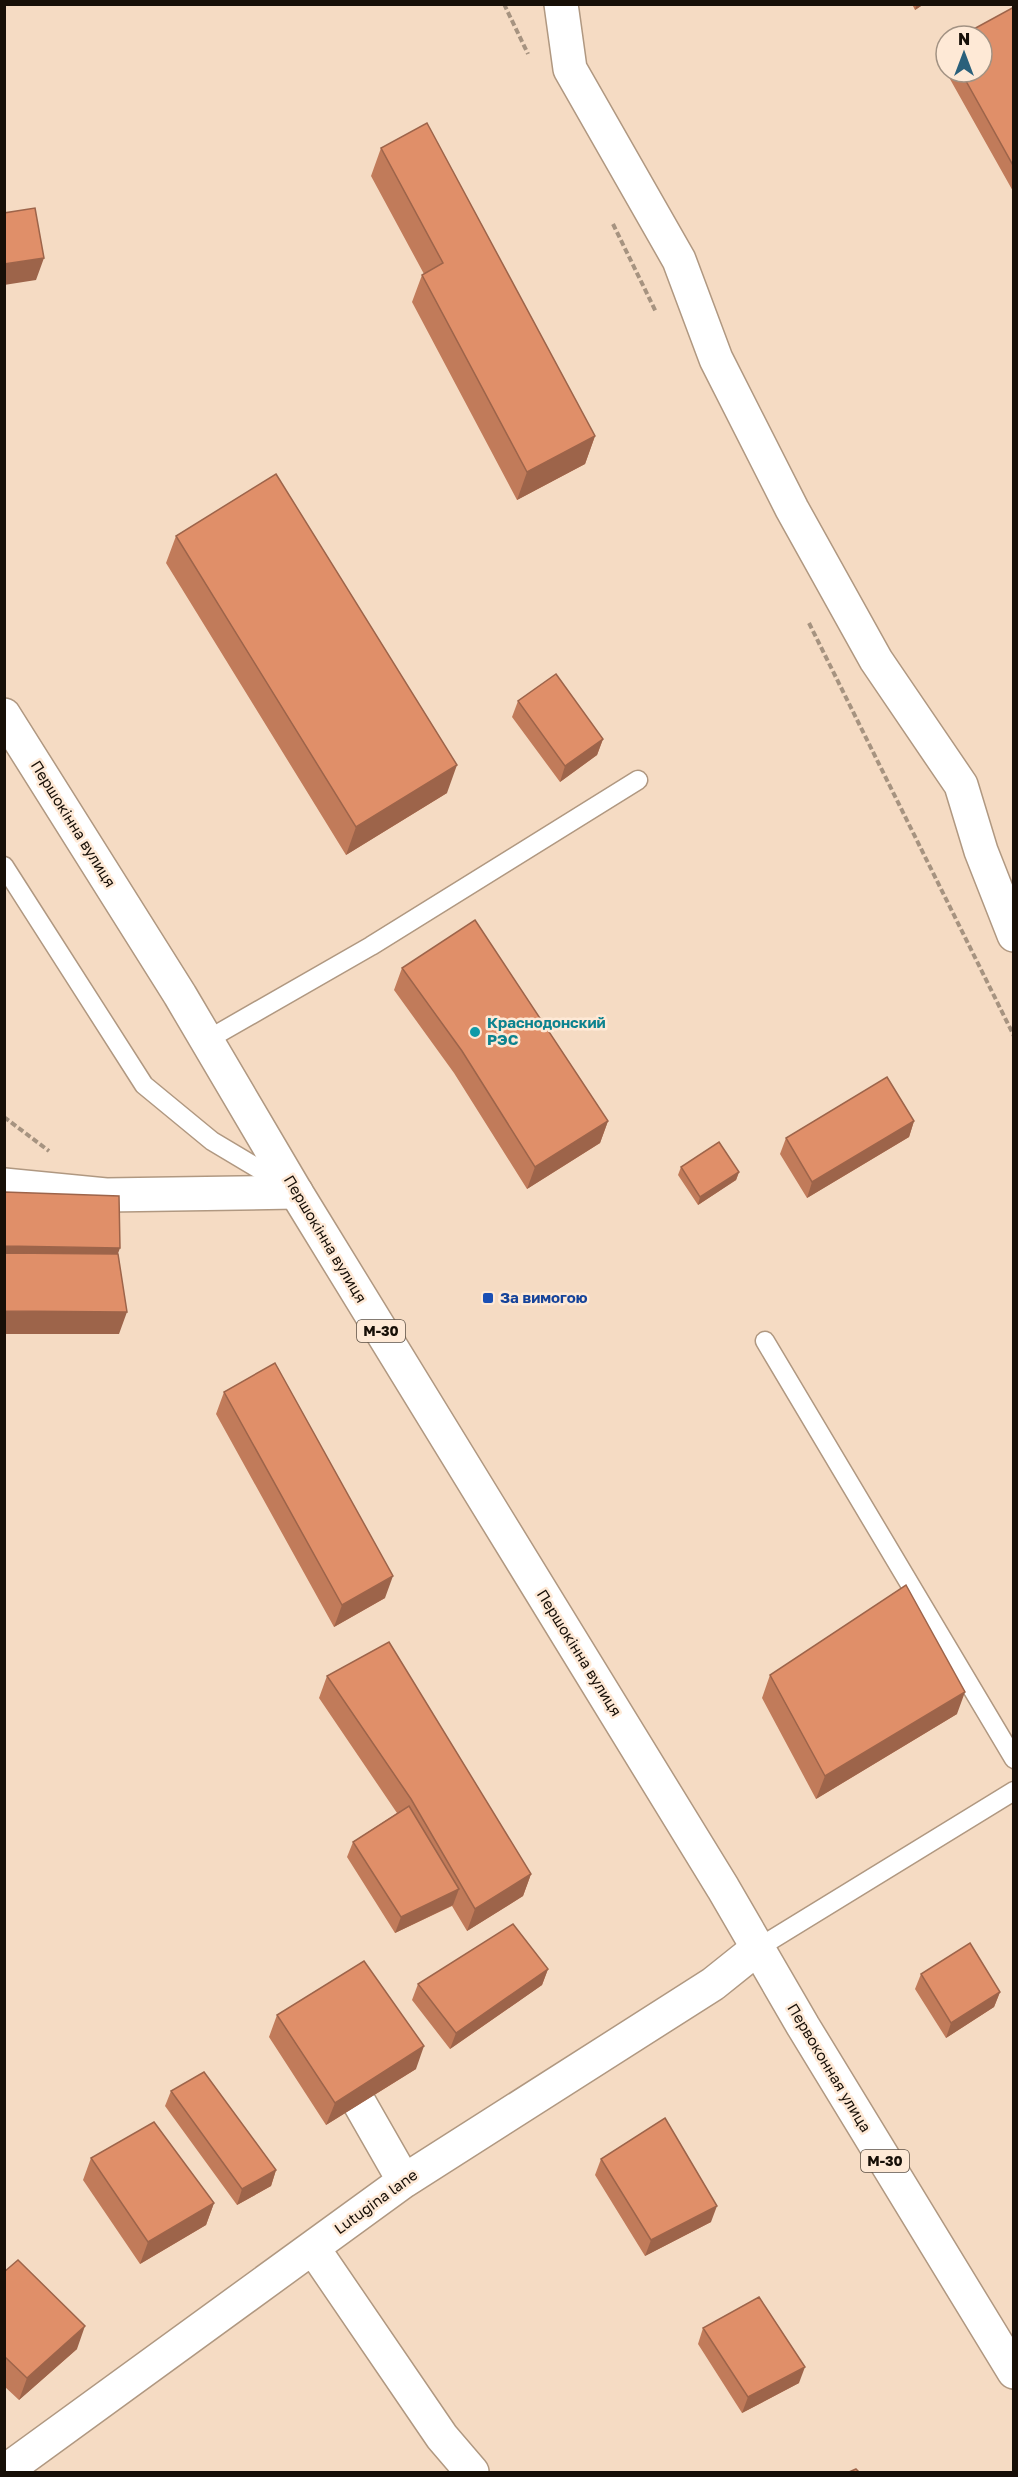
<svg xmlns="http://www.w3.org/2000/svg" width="1018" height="2477" font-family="'Golos Text',sans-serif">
<rect width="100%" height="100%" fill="#f5dbc3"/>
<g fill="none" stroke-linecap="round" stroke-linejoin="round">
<defs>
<path id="lane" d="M4 866 144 1085 212 1141 286 1185
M207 1040 371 946 638 780
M765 1341 1014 1759
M758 1948 1014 1791"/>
<path id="street" d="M561 4 570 69 679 260 716 359 792 509 876 660 961 785 981 851 1014 935
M4 1185 106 1195 296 1192
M360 2104 404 2181
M313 2248 442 2437 472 2472
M4 2472 404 2181 713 1984 758 1948"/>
<path id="highway" d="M4 715 180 995 296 1192 723 1888 803 2026 1014 2372"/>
</defs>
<use href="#lane" stroke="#b09881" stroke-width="21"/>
<use href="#street" stroke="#b09881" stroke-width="36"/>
<use href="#highway" stroke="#b09881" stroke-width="36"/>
<path stroke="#a69380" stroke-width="4" stroke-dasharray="6 3" stroke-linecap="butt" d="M504 4 528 54
M613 224 656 312
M809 623 1014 1036
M4 1117 49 1151"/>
<use href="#lane" stroke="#fff" stroke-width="18"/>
<use href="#street" stroke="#fff" stroke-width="33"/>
<use href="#highway" stroke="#fff" stroke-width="33"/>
</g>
<path fill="#c17b5a" d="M912 4H924L915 10Z
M1014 7V193L946 72H982Z
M946 44V71L940 60Z
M381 148 595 436 585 464 517 500 412 302 422 275 424 274 371 176Z
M176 536 447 793 346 855 166 563Z
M518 701 603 739 597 755 560 782 512 717Z
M402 968 608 1121 600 1143 527 1189 454 1073 394 990Z
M914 1121 909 1137 807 1198 780 1154 786 1138Z
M681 1167 739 1172 736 1180 698 1205 678 1175Z
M224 1392 385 1598 334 1627 216 1414Z
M770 1675 957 1714 816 1799 762 1698Z
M327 1676 531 1874 523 1896 467 1931 452 1906 395 1933 347 1857 353 1842 397 1813 319 1698Z
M548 1969 542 1985 450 2049 412 2000 418 1984Z
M921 1974 1000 1992 994 2007 946 2038 915 1989Z
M277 2015 416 2069 326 2125 269 2037Z
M171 2091 276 2170 271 2186 237 2205 165 2106Z
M91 2158 214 2203 206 2225 140 2264 83 2180Z
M601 2159 711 2222 645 2256 595 2175Z
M4 2272 77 2349 19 2400 4 2386Z
M703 2328 799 2383 742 2413 698 2344Z"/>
<path fill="#9d644a" d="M917 4H924L915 10Z
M44 258 36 280 4 285V264Z
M595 436 585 464 517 500 527 472Z
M603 739 597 755 560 782 565 766Z
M457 765 447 793 346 855 356 827Z
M608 1121 600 1143 527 1189 535 1167Z
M914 1121 909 1137 807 1198 812 1182Z
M739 1172 736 1180 698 1205 700 1197Z
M4 1246 120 1248 112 1270 4 1269Z
M4 1311 127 1312 119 1334H4Z
M393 1576 385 1598 334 1627 342 1605Z
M965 1692 957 1714 816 1799 825 1776Z
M531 1874 523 1896 467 1931 475 1909Z
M459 1889 453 1905 395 1933 401 1917Z
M548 1969 542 1985 450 2049 456 2033Z
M1000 1992 994 2007 946 2038 951 2023Z
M424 2046 416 2069 326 2125 335 2103Z
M276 2170 271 2186 237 2205 242 2189Z
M214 2203 206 2225 140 2264 148 2242Z
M717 2206 711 2222 645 2256 651 2240Z
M85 2326 77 2349 19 2400 27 2378Z
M805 2367 799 2383 742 2413 748 2397Z"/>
<path fill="#e08f69" stroke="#9d644a" stroke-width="1.5" d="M1014 7V167L961 72H982V36H961Z
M427 123 595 436 527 472 422 275 443 263 381 148Z
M35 208 44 258 4 264V213Z
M276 474 457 765 356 827 176 536Z
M556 674 603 739 565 766 518 701Z
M475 920 608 1121 535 1167 462 1051 402 968Z
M887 1077 914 1121 812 1182 786 1138Z
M719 1142 739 1172 700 1197 681 1167Z
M4 1192 119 1196 120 1248 4 1246Z
M4 1253 118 1254 127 1312 4 1311Z
M275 1363 393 1576 342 1605 224 1392Z
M906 1585 965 1692 825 1776 770 1675Z
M389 1642 531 1874 475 1909 411 1799 327 1676Z
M409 1806 459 1889 401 1917 353 1842Z
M513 1924 548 1969 456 2033 418 1984Z
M970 1943 1000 1992 951 2023 921 1974Z
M364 1961 424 2046 335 2103 277 2015Z
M204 2072 276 2170 242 2189 171 2091Z
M665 2118 717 2206 651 2240 601 2159Z
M154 2122 214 2203 148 2242 91 2158Z
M18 2260 85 2326 27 2378 4 2356V2272Z
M759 2297 805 2367 748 2397 703 2328Z
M856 2469 859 2472H849Z"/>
<circle fill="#0f9aa8" stroke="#fee9d6" stroke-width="2" cx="475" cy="1032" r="6"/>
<rect fill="#1a4fb4" stroke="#fee9d6" stroke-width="2" x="482" y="1292" width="12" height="12" rx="3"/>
<g text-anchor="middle" stroke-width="5" stroke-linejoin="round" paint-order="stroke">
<g fill="#fee9d6" stroke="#5c5045" stroke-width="1.5">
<rect x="357" y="1320" width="48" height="22" rx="4.5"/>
<rect x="861" y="2150" width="48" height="22" rx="4.5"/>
</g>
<g font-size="14" font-weight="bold" fill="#170f07">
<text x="381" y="1336">М-30</text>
<text x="885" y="2166">М-30</text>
</g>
<g font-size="15" fill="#170f07" stroke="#fee9d6">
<text transform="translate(73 824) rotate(58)" y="5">Першокінна вулиця</text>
<text transform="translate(325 1239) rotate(59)" y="5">Першокінна вулиця</text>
<text transform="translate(579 1653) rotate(58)" y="5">Першокінна вулиця</text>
<text transform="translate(829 2068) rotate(59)" y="5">Первоконная улица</text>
<text transform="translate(376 2202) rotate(-36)" y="5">Lutugina lane</text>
</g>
<g font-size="15" font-weight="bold" fill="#0d838f" stroke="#fee9d6" text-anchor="start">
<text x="487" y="1028">Краснодонский<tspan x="487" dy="17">РЭС</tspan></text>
</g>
<g font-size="15" font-weight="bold" fill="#164399" stroke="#fee9d6" text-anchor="start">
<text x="500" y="1303">За вимогою</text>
</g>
</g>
<rect width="1018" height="2477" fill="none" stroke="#170f07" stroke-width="12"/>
<g transform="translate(964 54)"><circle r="28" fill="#fee9d6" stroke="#a29283" stroke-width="1.5"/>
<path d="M0-4.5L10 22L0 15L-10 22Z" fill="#2a607b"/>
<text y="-9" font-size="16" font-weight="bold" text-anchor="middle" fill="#170f07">N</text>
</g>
</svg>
